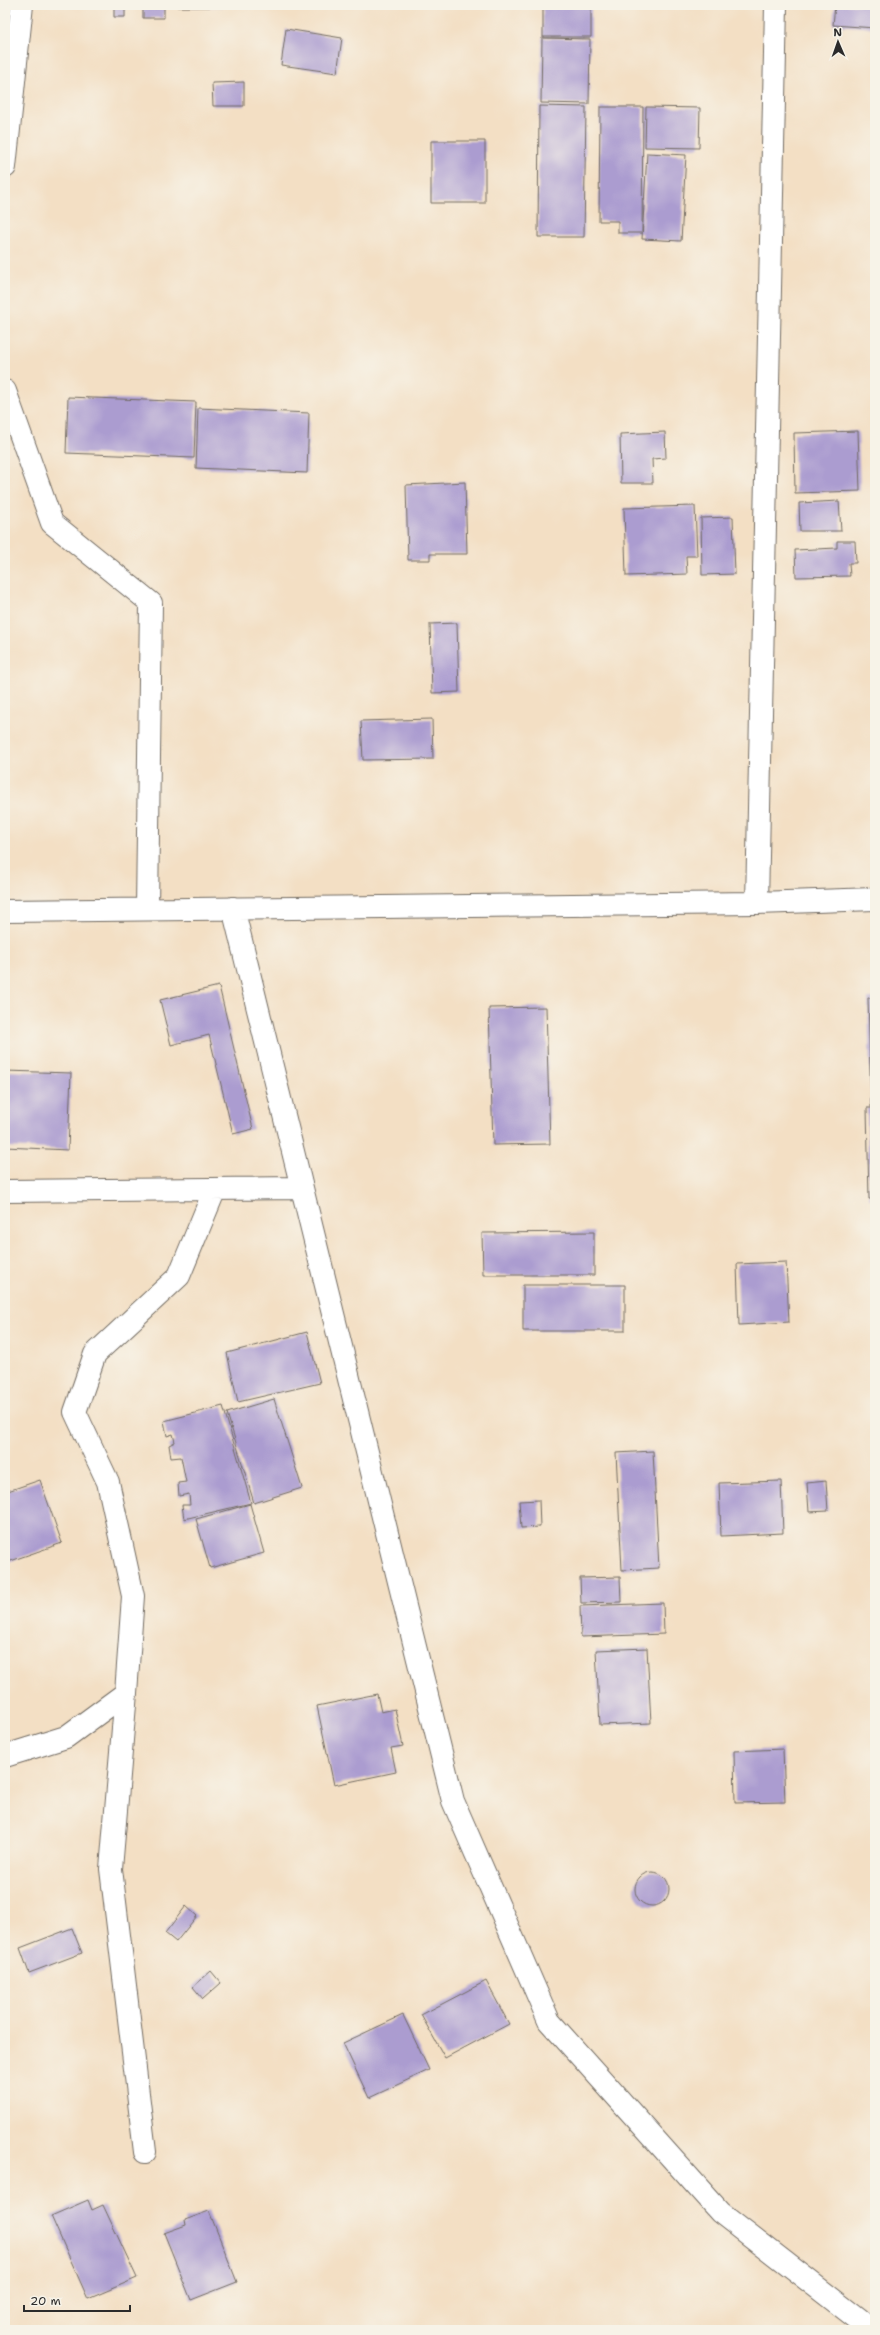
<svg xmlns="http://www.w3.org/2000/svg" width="880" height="2335" font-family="'Shantell Sans',sans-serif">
<rect width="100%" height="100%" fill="#f7f3e8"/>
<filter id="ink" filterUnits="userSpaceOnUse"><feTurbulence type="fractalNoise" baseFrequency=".025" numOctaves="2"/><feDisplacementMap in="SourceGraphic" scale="8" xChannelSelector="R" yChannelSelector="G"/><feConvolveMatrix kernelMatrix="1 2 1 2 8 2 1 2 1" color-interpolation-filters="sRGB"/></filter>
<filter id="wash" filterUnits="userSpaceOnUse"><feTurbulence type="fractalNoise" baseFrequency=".012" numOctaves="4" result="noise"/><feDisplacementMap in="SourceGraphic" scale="16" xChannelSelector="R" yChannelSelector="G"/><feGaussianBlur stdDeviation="0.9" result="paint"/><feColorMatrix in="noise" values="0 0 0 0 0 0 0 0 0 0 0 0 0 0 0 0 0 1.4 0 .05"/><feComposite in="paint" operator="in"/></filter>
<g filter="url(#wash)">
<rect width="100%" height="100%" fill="#f3dfc4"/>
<g id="blocks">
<path fill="#ab9cd0" d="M114 5H125V17H114Z
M143 5H164V18H143Z
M178 5H224V7H178Z
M543 5H591V37H543Z
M835 5H875V28L833 25Z
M286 29 342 38 337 73 281 65Z
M542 38 590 39 589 104 541 103Z
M244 82V106H213L212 83Z
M539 106 586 107 584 237H538Z
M600 107H643L642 233H618V221H599Z
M646 107 700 108 699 148 645 147Z
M431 141H485V203H431Z
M647 153 686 155 681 241 642 239Z
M68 397 196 402 194 458 66 453Z
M198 408 309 413 307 473 196 468Z
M858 431 860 491 795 493 794 433Z
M665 432 666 458 652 459 653 483H621L620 434Z
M465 482 467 554H430V560H408L406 485Z
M839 501 841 531H800L799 503Z
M695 506 697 556H686L687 574 626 576 624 508Z
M733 517 735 574 702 575 701 518Z
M837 541H855L856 563H849L850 576 796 577 795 550 837 548Z
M457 623 459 692 432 693 430 624Z
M432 719 433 759 363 760 361 721Z
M219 986 253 1129 233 1134 209 1035 171 1045 160 1000Z
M868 998H875V1107H871Z
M546 1007 550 1144 493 1145 489 1008Z
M5 1071 71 1073 68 1150 5 1147Z
M867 1108H875V1199H869Z
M594 1232V1275H483L482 1233Z
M786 1262 789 1322 739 1325 737 1264Z
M523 1285H625V1331H523Z
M307 1332 320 1383 238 1402 227 1353Z
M274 1399 302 1488 254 1503 227 1413Z
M223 1406 251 1503 184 1519 182 1505H190L189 1494 179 1496 178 1483 186 1482 181 1457 171 1458 169 1445 175 1442 173 1434 167 1436 164 1421Z
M653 1451 659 1568 622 1570 616 1453Z
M40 1480 62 1543 5 1563V1492Z
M781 1481 783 1533 721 1536 719 1483Z
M826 1481 828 1511 809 1512 807 1483Z
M539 1500 540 1527 521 1528 519 1501Z
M250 1504 264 1553 210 1568 196 1519Z
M620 1577 621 1602 581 1603 580 1578Z
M663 1603 664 1634 581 1637 580 1606Z
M647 1648 651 1723 600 1725 596 1650Z
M377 1694 381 1712 395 1709 403 1746 391 1748 396 1772 334 1785 317 1706Z
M783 1749 785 1802 735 1803 734 1751Z
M635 1889a17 17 0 1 1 34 0a17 17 0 1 1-34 0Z
M186 1906 197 1916 176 1942 165 1933Z
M72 1928 82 1953 29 1973 20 1948Z
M211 1971 221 1983 203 1999 193 1987Z
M486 1981 509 2024 445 2058 421 2015Z
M403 2015 429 2070 369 2098 343 2043Z
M88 2200 92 2210 103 2205 137 2278 88 2299 51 2216Z
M209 2211 237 2282 191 2300 164 2233 186 2225 185 2220Z"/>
</g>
</g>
<g filter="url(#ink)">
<use href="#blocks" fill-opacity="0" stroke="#716a61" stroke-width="1"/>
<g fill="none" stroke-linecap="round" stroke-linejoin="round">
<defs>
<path id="minor" d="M5 167 22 5
M5 391 52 523 151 603 147 909
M757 903 776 5
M233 908 453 1801 549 2021 720 2212 872 2330
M5 911 757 903 875 899
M5 1191 302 1188
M126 1693 111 1869 145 2152
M5 1756 66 1737 126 1693 133 1596 108 1482 75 1412 95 1354 179 1276 215 1189"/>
</defs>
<use href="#minor" stroke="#716a61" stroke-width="24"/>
<use href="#minor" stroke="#fff" stroke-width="22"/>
</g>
</g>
<rect width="880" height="2335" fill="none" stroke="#f7f3e8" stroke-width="20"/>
<g transform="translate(838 42) rotate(358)" stroke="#f7f3e8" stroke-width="3" paint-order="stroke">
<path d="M0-3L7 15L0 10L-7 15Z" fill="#2b2b2b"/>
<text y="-6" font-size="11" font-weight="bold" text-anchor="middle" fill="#2b2b2b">N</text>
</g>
<path d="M24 2305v6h106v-6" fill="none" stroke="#2b2b2b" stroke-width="2"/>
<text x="30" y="2305" font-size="12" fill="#2b2b2b" stroke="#f7f3e8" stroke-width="3" paint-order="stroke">20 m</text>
</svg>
